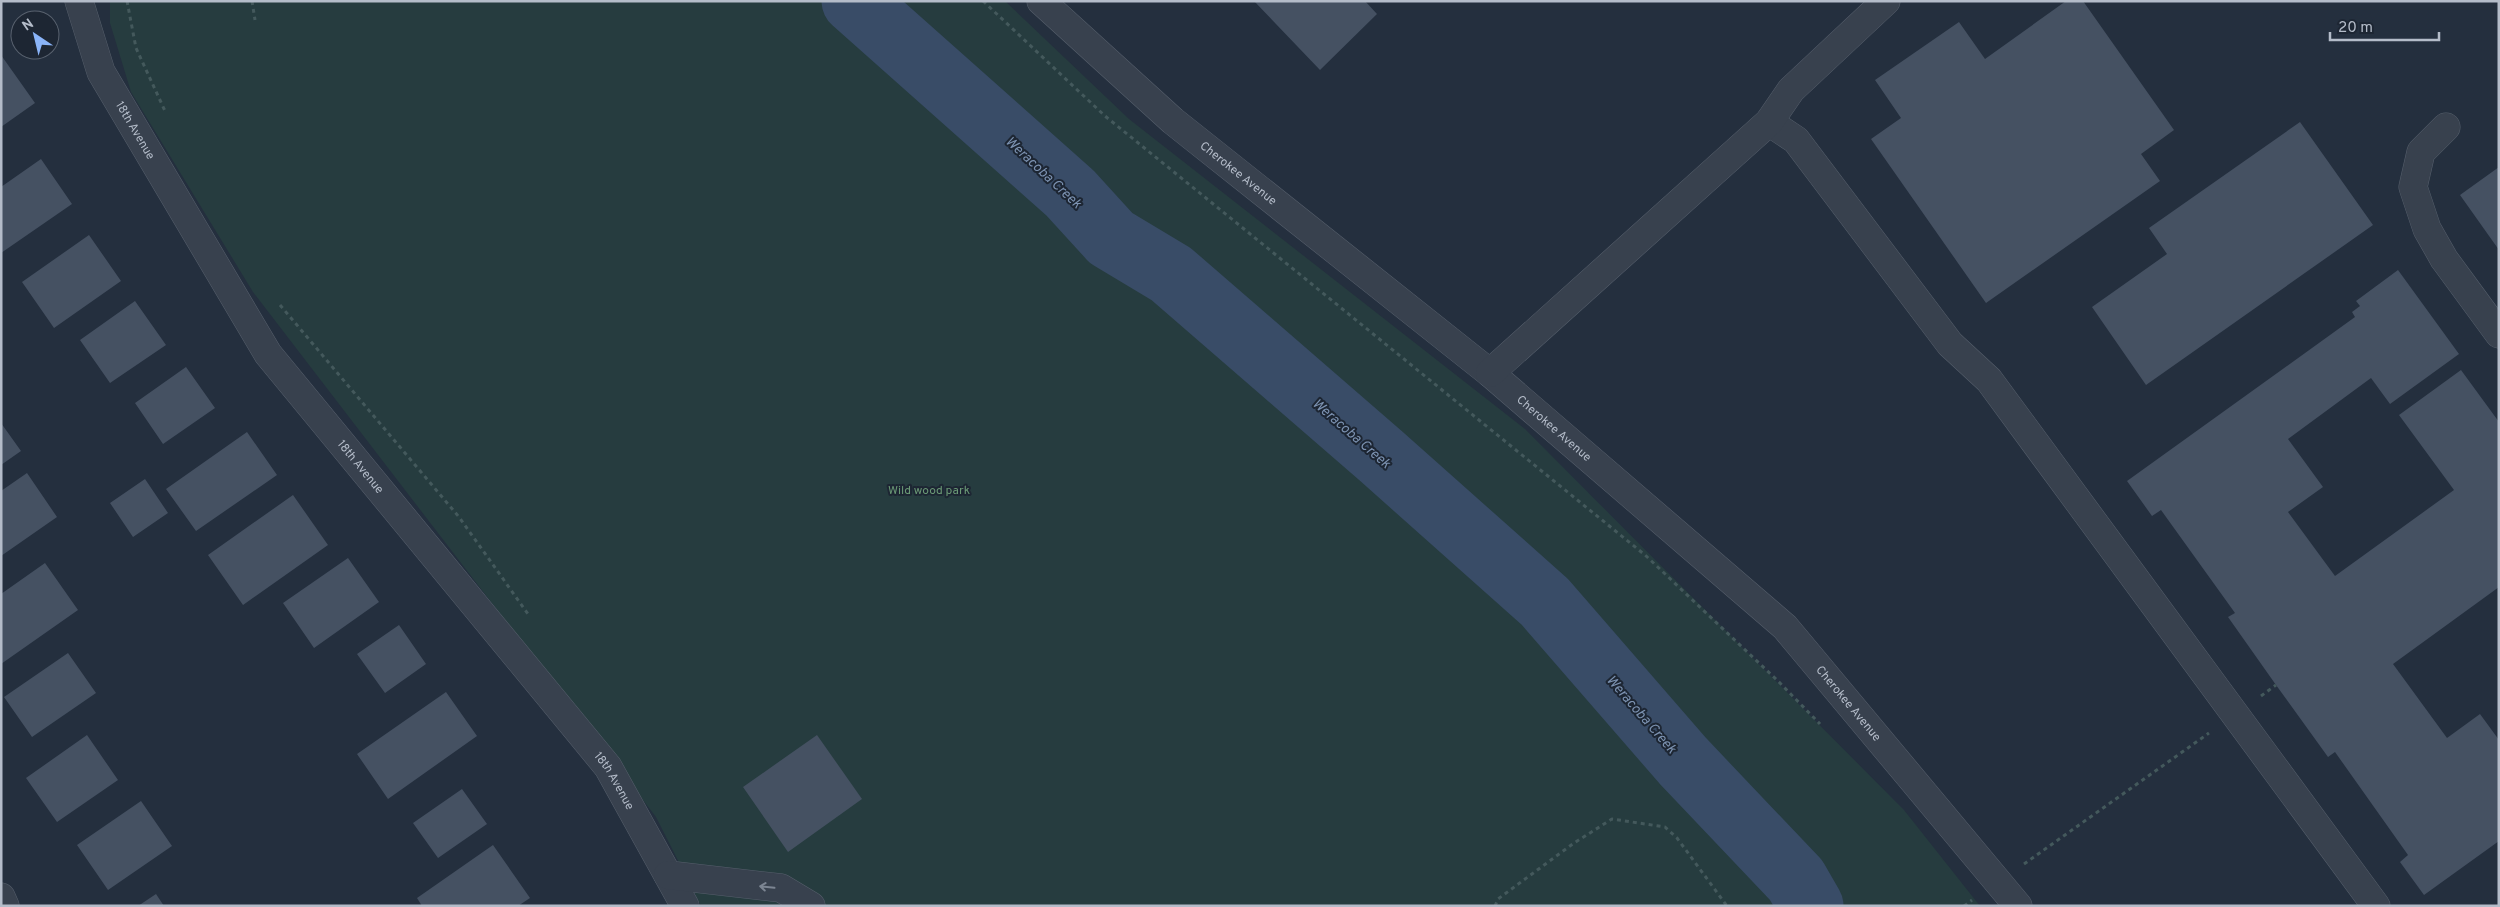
<svg xmlns="http://www.w3.org/2000/svg" width="2500" height="907" font-family="Overpass,sans-serif">
<rect width="100%" height="100%" fill="#242f3e"/>
<path fill="#263c3f" d="M110 1H1005L1129 119 1525 429 1904 810 1980 906H701L656 817 253 292 131 92 110 23Z"/>
<g fill="none" stroke-linecap="round" stroke-linejoin="round">
<path stroke="#394c67" stroke-width="65" d="M854 1 1070 193 1111 238 1171 274 1381 456 1545 602 1683 761 1796 880 1811 906"/>
</g>
<path fill="#455162" d="M1254 1H1365L1377 14 1320 70Z
M2066 1H2083L2174 130 2141 154 2160 181 1986 303 1871 139 1901 118 1875 80 1959 22 1985 59Z
M1 55 35 103 1 127Z
M2300 122 2373 225 2146 385 2092 307 2167 254 2149 228Z
M41 159 72 204 1 253V187Z
M2499 167V250L2460 195Z
M89 235 121 281 54 328 22 282Z
M2398 270 2459 354 2390 404 2371 378 2288 439 2323 487 2288 512 2335 576 2454 490 2399 415 2461 370 2499 422V587L2393 664 2447 738 2480 714 2499 740V841L2424 895 2400 862 2408 855 2335 752 2328 757 2276 685 2228 617 2235 613 2161 510 2152 516 2127 481 2355 317 2352 312 2360 306 2356 301Z
M135 301 166 345 110 383 80 340Z
M186 367 215 408 163 444 135 403Z
M1 423 21 451 1 465Z
M247 432 277 475 196 531 166 489Z
M27 473 57 517 1 556V491Z
M145 479 168 513 133 537 110 503Z
M293 495 328 545 243 605 208 555Z
M348 558 379 602 314 648 283 603Z
M45 563 78 610 1 664V594Z
M399 625 426 664 385 693 357 654Z
M68 653 96 693 32 737 4 697Z
M446 692 477 736 388 799 357 754Z
M87 735 118 780 57 822 26 778Z
M817 735 862 799 788 852 743 787Z
M462 789 487 824 438 858 413 823Z
M141 801 172 846 108 890 77 845Z
M493 845 530 898 518 906H422L417 898Z
M156 894 164 906H138Z"/>
<g fill="none" stroke-linecap="round" stroke-linejoin="round">
<defs>
<g id="minor">
<path id="s1" d="M79 1 101 72 268 354 608 767 685 906"/>
<path id="s2" d="M1041 1 1173 121 1490 373 1785 627 2018 906"/>
<path d="M1769 122 1796 140 1950 344 1989 380 2376 906"/>
<path d="M2446 127 2421 152 2413 187 2427 229 2444 259 2499 334"/>
<path d="M1490 373 1769 122 1791 90 1886 1"/>
<path d="M668 875 781 888 811 906"/>
<path d="M1 897 5 906"/>
</g>
</defs>
<use href="#minor" stroke="#565f6c" stroke-width="29"/>
<path stroke="#44595c" stroke-width="3" stroke-dasharray="4 4" stroke-linecap="butt" d="M127 1 136 48 165 111
M252 1 255 20
M983 1 1105 116 1645 555 1777 680 1820 724
M280 305 459 517 528 614
M2261 696 2276 685
M2024 864 2209 733
M1495 906 1498 899 1574 843 1612 819 1665 827 1677 838 1727 906
M1964 906 1972 900"/>
<use href="#minor" stroke="#38414e" stroke-width="28"/>
</g>
<defs><path id="oneway-shaft" d="M-6 0H5M1.5-3L5.5 0L1.5 3" fill="none" stroke-width="1.6" stroke-linecap="round" stroke-linejoin="round" transform="scale(1.25)"/></defs>
<use stroke="#7c8592" href="#oneway-shaft" transform="translate(767 887) rotate(-174)"/>
<g text-anchor="middle" stroke-width="4" stroke-linejoin="round" paint-order="stroke">
<g font-size="12" fill="#b4bcc9" stroke="#1d2633">
<text dy="4" stroke="none"><textPath href="#s1" startOffset="142">18th Avenue</textPath></text>
<text dy="4" stroke="none"><textPath href="#s2" startOffset="262">Cherokee Avenue</textPath></text>
<text dy="4" stroke="none"><textPath href="#s2" startOffset="668">Cherokee Avenue</textPath></text>
<text dy="4" stroke="none"><textPath href="#s1" startOffset="548">18th Avenue</textPath></text>
<text dy="4" stroke="none"><textPath href="#s2" startOffset="1072">Cherokee Avenue</textPath></text>
<text dy="4" stroke="none"><textPath href="#s1" startOffset="952">18th Avenue</textPath></text>
</g>
<g font-size="12" fill="#6b9a76" stroke="#1d2633">
<text x="929" y="494">Wild wood park</text>
</g>
<g font-size="14" font-style="italic" fill="#7c92b1" stroke="#1d2633">
<text transform="translate(1044 172) rotate(43)" y="5">Weracoba Creek</text>
<text transform="translate(1352 433) rotate(41)" y="5">Weracoba Creek</text>
<text transform="translate(1642 714) rotate(49)" y="5">Weracoba Creek</text>
</g>
</g>
<rect width="2500" height="907" fill="none" stroke="#b4bcc9" stroke-width="5"/>
<g transform="translate(35 35) rotate(325)"><circle r="24" fill="#1d2633" stroke="#59626f"/>
<path d="M0-4L9 19L0 12L-9 19Z" fill="#8ab4f8"/>
<text y="-8" font-size="14" font-weight="bold" text-anchor="middle" fill="#b4bcc9">N</text>
</g>
<path d="M2330 32v8h109v-8" fill="none" stroke="#b4bcc9" stroke-width="2.5"/>
<text x="2338" y="32" font-size="15" fill="#b4bcc9" stroke="#1d2633" stroke-width="4" paint-order="stroke">20 m</text>
</svg>
